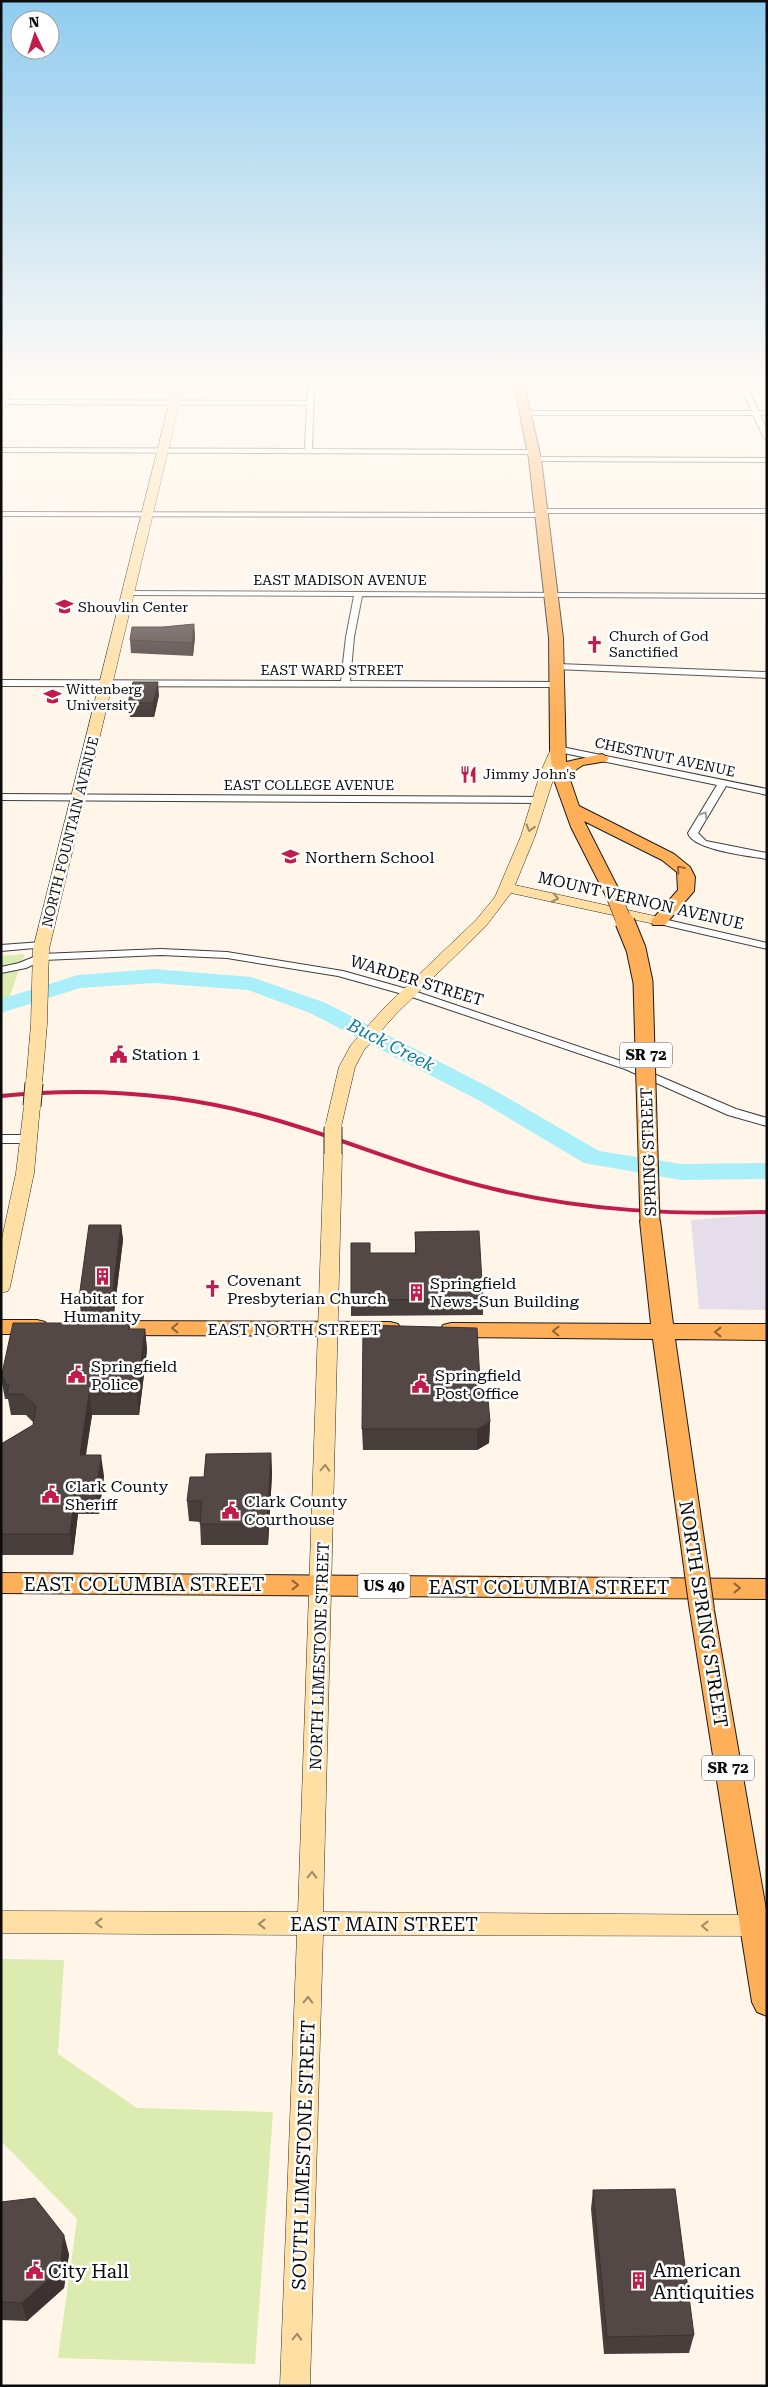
<svg xmlns="http://www.w3.org/2000/svg" width="768" height="2387" font-family="'Roboto Serif',serif">
<rect width="100%" height="100%" fill="#fff5e8"/>
<path fill="#e6ddeb" d="M767 1214V1310L699 1309 691 1220Z"/>
<path fill="#dcebb0" d="M25 954 9 998 1 1001V956Z
M1 1959 64 1960 58 2054 137 2108 273 2112 255 2364 58 2358 77 2219 1 2141Z"/>
<g fill="none" stroke-linecap="round" stroke-linejoin="round">
<path fill="#a9effa" fill-rule="evenodd" d="M154 969 251 977 326 1003 496 1091 599 1151 681 1164 767 1163V1179L681 1180 584 1163 480 1101 310 1013 248 990 154 983 80 988 1 1013V999L78 975Z"/>
<defs>
<path id="street" d="M9 384H15L8 400 307 401 308 384H314L312 449 533 450 537 452 533 454 1 452V448L305 449 307 405 7 404 4 408 1 409V400Z
M740 384H746L758 411H767V415H760L767 430V440L764 438 753 415H524L521 413 524 411H752Z
M532 457 767 458V462L535 461H532Z
M539 509H767V513H544L546 515 542 517 1 516V512L540 513Z
M125 591 767 594V598L362 596 354 637 350 681 561 682 562 684 558 687 1 686V680L341 681 346 637 354 596 128 595 124 593Z
M558 664 767 672V678L555 669 554 667Z
M557 746 767 789V795L726 786 698 833 706 841 767 853V859C750 856 692 850 688 833L717 785 554 751V747Z
M1 794 539 797 544 800 539 803 1 800Z
M659 918 767 943V949L655 923V919Z
M42 942 46 943 47 945 46 947 1 951V945Z
M161 949 227 952 343 971 414 991 633 1065 736 1109 767 1118V1126L728 1115 625 1069 406 995 338 976 227 958 161 955 43 960 26 968 1 973V967L19 963 41 954Z
M1 1135H28L34 1139 28 1143H1Z"/>
<path id="secondary" d="M174 384H184L49 949 47 1024 42 1083 34 1088 26 1083 31 1024 33 949Z
M557 745 563 749 535 836 515 885 659 917 666 921 659 925 511 893 486 926 396 1014 364 1050 355 1067 341 1127 339 1131H327L325 1127 339 1067 351 1045 384 1008 476 920 495 897 521 836 541 771 551 749Z
M32 1101 38 1102 40 1106 34 1173 10 1287 8 1291 1 1293V1243L16 1173 24 1106 26 1102Z
M333 1149 339 1150 342 1154 323 1912 763 1915 767 1916V1936L323 1935 310 2386H280L297 1935 1 1933V1911L298 1912 324 1154 327 1150Z"/>
<path id="primary" d="M514 384H524L541 459 563 638 566 762 602 754 609 758 607 761 583 765 574 771 569 777 579 806 674 854 690 867 695 877 694 891 665 925H653L651 921 678 890 677 872 662 860 584 821 621 894 619 898H607L571 827 553 777 550 749 549 638 529 459Z
M650 1214 657 1216 660 1221 673 1324H767V1340L675 1339 708 1567 705 1574 696 1577 687 1574 684 1567 653 1339 451 1337 443 1335 440 1330 443 1325 451 1323 651 1324 640 1221 643 1216Z
M1 1320H37L45 1322 48 1327 45 1332 37 1334H1Z
M104 1321 390 1322 398 1324 401 1329 398 1334 390 1336 104 1335 96 1333 93 1328 96 1323Z
M1 1573 767 1579V1599L1 1593Z
M702 1600 711 1603 714 1610 767 1915V2016L757 2012 752 2002 690 1610 693 1603Z"/>
</defs>
<use href="#street" stroke="#3e3e3e" stroke-width="2"/>
<use href="#secondary" stroke="#2d2d2d" stroke-width="1"/>
<use href="#primary" stroke="#1c1c1c" stroke-width="2"/>
<use href="#street" fill="#fff" fill-rule="evenodd"/>
<use href="#secondary" fill="#ffdfa3" fill-rule="evenodd"/>
<use href="#primary" fill="#ffaf58" fill-rule="evenodd"/>
<path stroke="#c11c4b" stroke-width="4" d="M1 1096C92 1087 181 1093 269 1118 345 1139 417 1171 494 1189 584 1211 675 1215 767 1212"/>
<defs>
<path id="secondary-bridge" d="M32 1106 34 1083
M333 1127V1154"/>
<path id="primary-bridge-far2" d="M613 894 625 924"/>
<path id="primary-bridge-far1" d="M625 922 636 949 643 982 650 1221"/>
<path id="primary-bridge" d="M696 1567 702 1610"/>
</defs>
<use href="#secondary-bridge" stroke="#2d2d2d" stroke-width="19" stroke-linecap="butt"/>
<use href="#primary-bridge-far2" stroke="#1c1c1c" stroke-width="16" stroke-linecap="butt"/>
<use href="#primary-bridge-far1" stroke="#1c1c1c" stroke-width="21" stroke-linecap="butt"/>
<use href="#primary-bridge" stroke="#1c1c1c" stroke-width="26" stroke-linecap="butt"/>
<use href="#secondary-bridge" stroke="#ffdfa3" stroke-width="17"/>
<use href="#primary-bridge-far2" stroke="#ffaf58" stroke-width="15"/>
<use href="#primary-bridge-far1" stroke="#ffaf58" stroke-width="19"/>
<use href="#primary-bridge" stroke="#ffaf58" stroke-width="24"/>
</g>
<path fill="#483e3c" d="M194 624 195 637 193 656 131 653 130 640 163 627Z
M159 695 154 717H130L128 703Z
M121 1225 123 1240 114 1313 81 1314 79 1298Z
M415 1232 483 1299V1315L351 1316V1300L370 1253H415Z
M130 1323V1329H145L147 1350 139 1415H92L86 1455 104 1476 99 1514H78L73 1555H1V1444L33 1425V1422L26 1415H11L8 1399H5L1 1378Z
M481 1399 490 1422 489 1443 477 1450H363L362 1429Z
M271 1453 272 1474 268 1545H201L200 1522 189 1521 187 1501 204 1477Z
M593 2190 694 2335 689 2353 604 2354 591 2209Z
M1 2202 69 2254 64 2288 27 2321 1 2320Z"/>
<path fill="#3b3231" d="M194 624 195 637 193 656 192 643Z
M158 682 159 695 154 717 153 703Z
M121 1225 123 1240 114 1313 112 1298Z
M145 1329 147 1350 139 1415 137 1394Z
M89 1394 92 1415 82 1476 80 1455Z
M490 1422 489 1443 477 1450V1429Z
M271 1453 272 1474 268 1545 267 1524Z
M101 1455 104 1476 99 1514 96 1493Z
M75 1493 78 1514 73 1555 70 1534Z
M64 2235 69 2254 64 2288 27 2321 22 2303Z"/>
<path fill="#544846" stroke="#3b3231" d="M194 624 192 643 130 640 132 627H163Z
M133 682H158L153 703H128Z
M89 1225H121L112 1298H79Z
M479 1231 483 1299 351 1300V1243H370V1253H416L415 1232Z
M13 1323H130L128 1329H145L137 1394H89L80 1455H101L96 1493H75L70 1534H1V1444L33 1425 36 1406 22 1394H7L9 1385H6L4 1378H1Z
M363 1325 477 1328 481 1399H488L490 1422 477 1429H362Z
M271 1453 267 1524H200L202 1501H187L190 1477H204L206 1454Z
M675 2189 694 2335 607 2337 593 2190Z
M35 2198 64 2235 60 2269 22 2303 1 2302V2202Z"/>
<defs><path id="oneway-chevron" d="M-2-3.5L2.5 0L-2 3.5" fill="none" stroke-width="1.6" stroke-linecap="round" stroke-linejoin="round" transform="scale(1.25)"/></defs>
<use stroke="#9d9d9d" href="#oneway-chevron" transform="translate(704 815) rotate(-58)"/>
<g stroke="#9d8a66">
<use href="#oneway-chevron" transform="translate(530 828) rotate(107)"/>
<use href="#oneway-chevron" transform="translate(555 898) rotate(12)"/>
<use href="#oneway-chevron" transform="translate(325 1468) rotate(-88)"/>
<use href="#oneway-chevron" transform="translate(312 1875) rotate(-88)"/>
<use href="#oneway-chevron" transform="translate(99 1923) rotate(-180)"/>
<use href="#oneway-chevron" transform="translate(262 1924) rotate(-180)"/>
<use href="#oneway-chevron" transform="translate(705 1926) rotate(-179)"/>
<use href="#oneway-chevron" transform="translate(308 2000) rotate(-88)"/>
<use href="#oneway-chevron" transform="translate(297 2337) rotate(-88)"/>
</g>
<g stroke="#916535">
<use href="#oneway-chevron" transform="translate(680 869) rotate(-131)"/>
<use href="#oneway-chevron" transform="translate(175 1328) rotate(-180)"/>
<use href="#oneway-chevron" transform="translate(556 1331) rotate(-179)"/>
<use href="#oneway-chevron" transform="translate(718 1332) rotate(-180)"/>
<use href="#oneway-chevron" transform="translate(295 1585)"/>
<use href="#oneway-chevron" transform="translate(737 1588)"/>
</g>
<linearGradient id="sky" x2="0" y2="1"><stop stop-color="#8fccef"/><stop offset="0.53" stop-color="#fffaf5"/><stop offset="1" stop-color="#fffaf5" stop-opacity="0"/></linearGradient>
<rect width="768" height="718" fill="url(#sky)"/>
<defs>
<symbol id="university-bare" viewBox="-9 -9 18 18"><path d="M0-5L7-2L0 1L-7-2ZM-4 1L0 2.5L4 1V4Q0 6-4 4Z" fill="#c11c4b" stroke="#fff" stroke-width="2.5" paint-order="stroke"/></symbol>
<symbol id="church-bare" viewBox="-9 -9 18 18"><path d="M-1.2-6h2.4v3.5h3.3v2.4h-3.3V6h-2.4V-.1h-3.3v-2.4h3.3Z" fill="#c11c4b" stroke="#fff" stroke-width="2.5" paint-order="stroke"/></symbol>
<symbol id="restaurant-bare" viewBox="-9 -9 18 18"><path d="M-5-6h1v4h1v-4h1v4h1v-4h1v5L-1.5 .5V6h-2V.5L-5-1ZM5-6V6H3V1.5H1.5Q1.5-4 5-6Z" fill="#c11c4b" stroke="#fff" stroke-width="2.5" paint-order="stroke"/></symbol>
<symbol id="school-bare" viewBox="-9 -9 18 18"><path d="M0-5L7-2L0 1L-7-2ZM-4 1L0 2.5L4 1V4Q0 6-4 4Z" fill="#c11c4b" stroke="#fff" stroke-width="2.5" paint-order="stroke"/></symbol>
<symbol id="civic-bare" viewBox="-9 -9 18 18"><path d="M-.6-6.5H3V-4.5H.6V-3L4-1V1h2V6H-6V1h2V-1L-.6-3ZM-1.2 2.5V6h2.4V2.5Z" fill="#c11c4b" stroke="#fff" stroke-width="2.5" paint-order="stroke"/></symbol>
<symbol id="building-bare" viewBox="-9 -9 18 18"><path d="M-4-6H4V6H1V3H-1V6H-4ZM-2.5-4.3h1.7v1.8h-1.7ZM.8-4.3h1.7v1.8H.8ZM-2.5-1h1.7V.8h-1.7ZM.8-1h1.7V.8H.8Z" fill="#c11c4b" stroke="#fff" stroke-width="2.5" paint-order="stroke"/></symbol>
</defs>
<g fill-rule="evenodd">
<use href="#university-bare" x="52" y="594" width="25" height="25"/>
<use href="#church-bare" x="582" y="632" width="25" height="25"/>
<use href="#university-bare" x="40" y="684" width="25" height="25"/>
<use href="#restaurant-bare" x="456" y="762" width="25" height="25"/>
<use href="#school-bare" x="278" y="844" width="25" height="25"/>
<use href="#civic-bare" x="106" y="1042" width="25" height="25"/>
<use href="#building-bare" x="90" y="1264" width="25" height="25"/>
<use href="#church-bare" x="200" y="1276" width="25" height="25"/>
<use href="#building-bare" x="404" y="1280" width="25" height="25"/>
<use href="#civic-bare" x="64" y="1362" width="25" height="25"/>
<use href="#civic-bare" x="408" y="1372" width="25" height="25"/>
<use href="#civic-bare" x="38" y="1482" width="25" height="25"/>
<use href="#civic-bare" x="218" y="1498" width="25" height="25"/>
<use href="#civic-bare" x="22" y="2258" width="25" height="25"/>
<use href="#building-bare" x="626" y="2268" width="25" height="25"/>
</g>
<g text-anchor="middle" stroke-width="5" stroke-linejoin="round" paint-order="stroke">
<g font-size="14" fill="#0b0b0b" stroke="#fff">
<text x="340" y="585">EAST MADISON AVENUE</text>
<text x="332" y="675">EAST WARD STREET</text>
<text transform="translate(665 757) rotate(12)" y="5">CHESTNUT AVENUE</text>
<text x="309" y="790">EAST COLLEGE AVENUE</text>
<text transform="translate(70 832) rotate(-76)" y="5">NORTH FOUNTAIN AVENUE</text>
</g>
<g font-size="14" fill="#0b0b0b" stroke="#fff" text-anchor="start">
<text x="78" y="612">Shouvlin Center</text>
<text x="609" y="641">Church of God<tspan x="609" dy="16">Sanctified</tspan></text>
<text x="66" y="694">Wittenberg<tspan x="66" dy="16">University</tspan></text>
<text x="483" y="779">Jimmy John's</text>
</g>
<g fill="#fff" stroke="#545454" stroke-width="1">
<rect x="620" y="1042.5" width="52" height="25" rx="4"/>
<rect x="358" y="1573.5" width="52" height="25" rx="4"/>
<rect x="702" y="1755.5" width="52" height="25" rx="4"/>
</g>
<g font-size="15" font-weight="bold" fill="#0b0b0b">
<text x="646" y="1060">SR 72</text>
<text x="384" y="1591">US 40</text>
<text x="728" y="1773">SR 72</text>
</g>
<g font-size="16" fill="#0b0b0b" stroke="#fff" text-anchor="start">
<text x="305" y="863">Northern School</text>
<text x="132" y="1060">Station 1</text>
<text x="227" y="1286">Covenant<tspan x="227" dy="18">Presbyterian Church</tspan></text>
<text x="430" y="1289">Springfield<tspan x="430" dy="18">News-Sun Building</tspan></text>
<text x="102" y="1304" text-anchor="middle">Habitat for<tspan x="102" dy="18">Humanity</tspan></text>
<text x="91" y="1372">Springfield<tspan x="91" dy="18">Police</tspan></text>
<text x="435" y="1381">Springfield<tspan x="435" dy="18">Post Office</tspan></text>
<text x="65" y="1492">Clark County<tspan x="65" dy="18">Sheriff</tspan></text>
<text x="244" y="1507">Clark County<tspan x="244" dy="18">Courthouse</tspan></text>
</g>
<g font-size="16" fill="#0b0b0b" stroke="#fff">
<text transform="translate(641 900) rotate(13)" y="6">MOUNT VERNON AVENUE</text>
<text transform="translate(417 980) rotate(17)" y="6">WARDER STREET</text>
<text transform="translate(648 1152) rotate(-92)" y="6">SPRING STREET</text>
<text x="294" y="1335">EAST NORTH STREET</text>
<text transform="translate(319 1656) rotate(-88)" y="6">NORTH LIMESTONE STREET</text>
</g>
<g font-size="18" font-style="italic" fill="#0e7e9b" stroke="#fff">
<text transform="translate(391 1045) rotate(27)" y="6">Buck Creek</text>
</g>
<g font-size="19" fill="#0b0b0b" stroke="#fff">
<text x="144" y="1591">EAST COLUMBIA STREET</text>
<text x="549" y="1594">EAST COLUMBIA STREET</text>
<text transform="translate(704 1614) rotate(81)" y="7">NORTH SPRING STREET</text>
<text x="384" y="1931">EAST MAIN STREET</text>
<text transform="translate(303 2155) rotate(-88)" y="7">SOUTH LIMESTONE STREET</text>
</g>
<g font-size="19" fill="#0b0b0b" stroke="#fff" text-anchor="start">
<text x="653" y="2277">American<tspan x="653" dy="22">Antiquities</tspan></text>
<text x="48" y="2278">City Hall</text>
</g>
</g>
<rect width="768" height="2387" fill="none" stroke="#0b0b0b" stroke-width="5"/>
<g transform="translate(35 35) rotate(356)"><circle r="24" fill="#ffffff" stroke="#9d9d9d"/>
<path d="M0-4L9 19L0 12L-9 19Z" fill="#c11c4b"/>
<text y="-8" font-size="14" font-weight="bold" text-anchor="middle" fill="#0b0b0b">N</text>
</g>
</svg>
